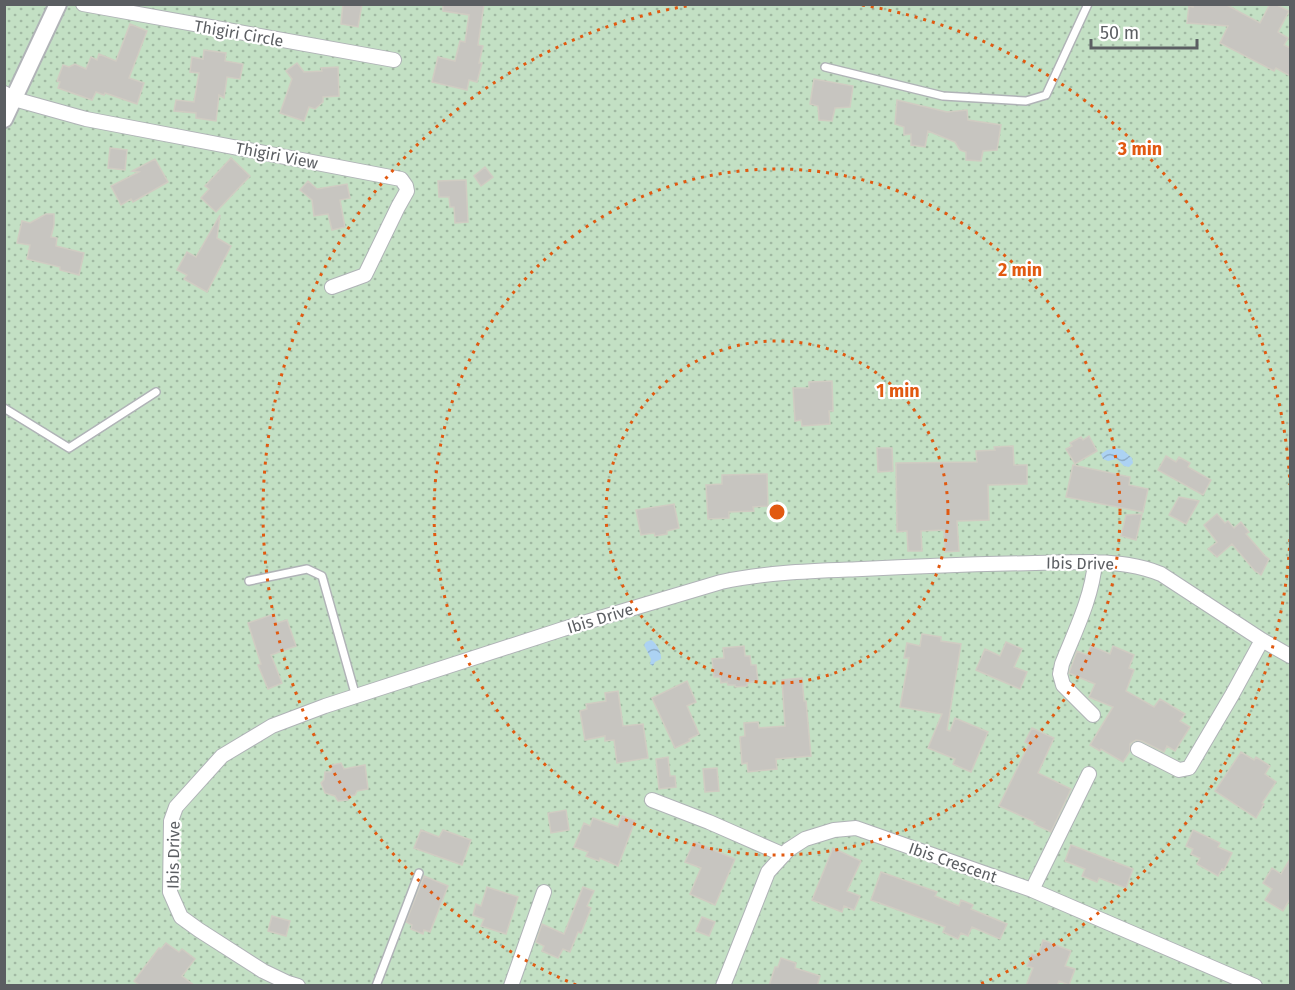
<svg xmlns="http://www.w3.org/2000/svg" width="1295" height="990" font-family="'Fira Sans',sans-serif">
<defs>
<pattern id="garden-dots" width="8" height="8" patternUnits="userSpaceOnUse" patternTransform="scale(1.5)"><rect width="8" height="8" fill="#c3e0c4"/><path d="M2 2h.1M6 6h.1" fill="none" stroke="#a1b9a3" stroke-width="1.8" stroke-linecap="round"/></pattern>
<pattern id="water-waves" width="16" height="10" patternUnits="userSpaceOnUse" patternTransform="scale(1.5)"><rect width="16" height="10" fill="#acd2f3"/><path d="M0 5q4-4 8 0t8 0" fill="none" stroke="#8faec8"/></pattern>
</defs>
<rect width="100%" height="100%" fill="#eceae3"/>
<path fill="url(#garden-dots)" d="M5 5H1290V985H5Z"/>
<path fill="url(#water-waves)" d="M1115 448 1123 450 1132 458 1133 463 1129 467 1124 466 1117 459 1108 461 1103 459 1101 454 1107 450Z
M651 640C656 642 662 653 661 659L655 662 653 666 650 664 651 659 644 645 646 642Z"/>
<path fill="#c7c5c0" stroke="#d0ccc2" stroke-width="1.5" d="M343 4H362L358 27 341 24Z
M443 4H484L478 45 483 46 479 63H482L477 82 469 80 467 90 432 82 438 57 455 61 460 41 465 42 469 15 443 11Z
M1193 4H1225L1260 23 1270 4H1275L1289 11 1278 32 1288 38 1284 45 1290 48V76L1276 68 1274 71 1220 43 1228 26 1187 23 1189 6 1193 7Z
M130 24 147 31 129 78 144 83 137 104 105 93 104 95 96 92 92 100 58 88 60 82 57 81 63 65 69 67 75 64 86 69 91 57 97 60 99 54 116 61Z
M204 50 226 53 225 61 243 64 240 79 227 77 224 98 219 95 216 121 196 118V113L174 111 176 100 194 102 199 73 190 72 192 57 203 59Z
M297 63 304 72 322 71 321 68 338 67 339 96 323 97V102L315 109 309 107 304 121 280 113 292 79 286 71Z
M814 79 853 86 850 107 835 108 832 121 819 120 818 106 810 104Z
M897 100 947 112 967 110 968 120 1001 125 997 150 983 151 981 161 966 160V152L960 150 955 142 928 131 925 147 911 145V134L904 135V127L895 124Z
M110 148 127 150 125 170 108 168Z
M231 158 250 176 216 212 201 198 209 189 205 186Z
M155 159 168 182 133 202 131 199 121 205 111 186 139 172 132 171Z
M485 167 493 177 481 186 474 176Z
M466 180 468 222 455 223 454 207H450L449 197H439L438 181Z
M308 181 317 189 347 184 350 198 340 200 345 227 332 230 328 214 314 216 312 200 300 190Z
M46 214H54V225L51 237 57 238 56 246 84 253 79 275 60 270V267L27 259 30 245 17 243 22 221 30 223Z
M220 215 217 238 231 246 207 292 184 279 187 275 177 270 187 252 196 257Z
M832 381 833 411H829L830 424 802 426 801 420 795 421 793 388H809V382Z
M1089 436 1097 451 1075 464 1066 449 1072 446 1070 443 1081 437 1083 440Z
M1013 446 1014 465H1027V484L988 485 989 520 957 521 959 551 945 552 944 530 921 531 922 551H908L907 531 897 532 896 463 977 462 976 451 995 450 994 447Z
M877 448H892L893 471 878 472Z
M1166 456 1176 462 1179 457 1190 463 1188 467 1211 480 1203 495 1158 470Z
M1073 465 1130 477 1129 485 1148 489 1143 512 1066 497Z
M767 474 768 506 753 507 754 511 729 512V518L708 519 706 485 722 484V475Z
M1179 497 1199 501 1186 524 1169 515Z
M674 504 679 528 667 531V534L655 536 654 533 641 535 636 510Z
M1142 514 1136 540 1121 536 1126 515Z
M1217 514 1225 523 1228 521 1234 528 1241 522 1249 532 1246 534 1265 556 1269 559 1261 575 1255 571 1232 544 1217 557 1208 549 1217 542 1204 525Z
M274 614 277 623 287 620 296 646 271 655 282 683 268 689 258 665 261 664 248 623Z
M922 634 941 637V641L961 644 947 730 950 731 955 718 988 732 971 772 953 764 955 759 928 748 942 714 900 707 909 658H904L907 643 920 646Z
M1006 642 1022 649 1014 667 1027 672 1020 689 976 670 985 649 1000 656Z
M744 646 745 656H750L751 665H756L758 681 747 683V686L735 687V685H728L727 682 721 683 720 677H714L712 659 724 658 723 648Z
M1091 646 1110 654 1113 646 1134 655 1129 668 1134 670 1126 691 1154 707 1160 699 1185 714 1180 721 1190 727 1175 751 1167 746 1164 752 1142 741 1136 740 1130 744V751L1123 762 1101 749 1100 751 1090 745 1113 707 1089 697 1095 684 1069 673 1077 651 1087 655Z
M802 678 804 701H806L811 756 776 759 777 769 748 772 747 763 742 764 740 737 745 736 744 723 758 722 759 728 785 726 782 680Z
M687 681 696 702 687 706 699 734 689 739 690 741 675 748 652 698Z
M618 691 623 726 643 724 648 758 617 763 614 740 605 741V736L585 740 580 711 587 709 586 704 606 701 605 693Z
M1032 728 1054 738 1038 773 1071 789 1051 832 1034 824 1035 822 999 806 1029 744 1025 742Z
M1241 752 1254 760 1256 757 1270 766 1265 774 1276 782 1262 803 1264 804 1256 818 1215 791Z
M668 757 670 776H675L676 787 659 789 656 759Z
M341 763 344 769 365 765 368 789 357 791 355 795 350 796 348 800 338 801 335 796 325 793 321 783 324 780 325 772H331L332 765Z
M717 768 719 791 705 792 703 769Z
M566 810 569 830 551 833 548 813Z
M622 816 635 821 618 866 600 858 599 861 586 856 588 852 574 847 584 823 590 826 593 818 618 827Z
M421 830 439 837 443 830 471 840 462 865 414 848Z
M1193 830 1220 843 1218 847 1232 853 1224 870 1222 869 1218 876 1197 864 1200 858 1191 854 1193 849 1186 846Z
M694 842 735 859 715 905 690 894 701 868 685 862Z
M1071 845 1133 869 1126 888 1099 878 1097 882 1082 876 1085 869 1065 861Z
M833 848 861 861 847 891 860 896 854 910 844 906 842 912 812 900Z
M1290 859V899L1283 911 1265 900 1272 889 1263 883 1272 868 1281 874Z
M881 872 937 892 935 896 959 906 961 900 973 905 971 909 1007 924 1000 939 972 927 968 936 961 933 958 939 943 932 945 927 871 900Z
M424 876 448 886 430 932 424 930 423 934 411 929 412 925 406 922Z
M487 887 518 897 506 934 481 926 484 919 473 915 476 904 481 906Z
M583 887 594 891 587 906 591 908 581 933 578 932 570 952 563 949 558 958 542 951 544 946 536 942 542 924 564 934Z
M272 916 290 921 286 936 268 931Z
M702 917 715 922 709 936 696 931Z
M1043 940 1071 951 1065 966 1075 969 1069 985 1059 981 1057 986H1026L1033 968 1027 966 1032 954 1038 956Z
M166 943 179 952 182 949 195 959 182 976 195 986H141L134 981 159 948 161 949Z
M781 958 796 963 795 968 820 976 817 986H769L775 967H778Z"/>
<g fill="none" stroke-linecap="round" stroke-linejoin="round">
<defs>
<path id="service" d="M825 67 943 96 1026 101 1046 95 1088 4
M4 408 69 448 156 392
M249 581 307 569 322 576 356 697
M376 986 419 873"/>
<path id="minor" d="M83 4 394 60
M4 93 14 99 86 119 401 179 406 186 407 191 398 207 365 275 332 287
M1093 715 1063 685 1060 674 1062 664C1075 631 1092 598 1095 562
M1138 749 1179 770 1189 768 1232 695 1262 640
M652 800 709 822 784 855
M1032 890 1089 774
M298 986 288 983 263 971 199 930 181 917 170 892 171 821 176 807 222 756 272 726 325 706 563 629 721 582C767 572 814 571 862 569 939 565 1017 563 1095 562 1118 563 1139 565 1161 574L1262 640 1290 656
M511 986 544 892
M723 986 768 872 788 850 805 839 834 830 856 828 1032 890 1255 986"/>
<path id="tertiary" d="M4 119 58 4"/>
</defs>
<use href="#service" stroke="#b0b3b7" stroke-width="10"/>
<use href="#minor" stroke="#b0b3b7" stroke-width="16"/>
<use href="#tertiary" stroke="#b0b3b7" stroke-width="20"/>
<use href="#service" stroke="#fff" stroke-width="7"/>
<use href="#minor" stroke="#fff" stroke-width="14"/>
<use href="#tertiary" stroke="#fff" stroke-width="16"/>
</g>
<g fill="none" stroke="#e15910" stroke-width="3" stroke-dasharray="3 6">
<circle cx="777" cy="512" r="171"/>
<circle cx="777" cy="512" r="343"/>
<path d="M1290 539A514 514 0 0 1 978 985M576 985A514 514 0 0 1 692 5M862 5A514 514 0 0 1 1290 485"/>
</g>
<g text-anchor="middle" stroke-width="4.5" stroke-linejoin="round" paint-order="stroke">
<g font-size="16" fill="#5b5e62" stroke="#fff">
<text transform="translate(239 33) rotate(10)" y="6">Thigiri Circle</text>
<text transform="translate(277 155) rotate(11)" y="6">Thigiri View</text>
<text transform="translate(1080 563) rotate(1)" y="6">Ibis Drive</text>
<text transform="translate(600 618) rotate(-17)" y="6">Ibis Drive</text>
<text transform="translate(173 855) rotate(-89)" y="6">Ibis Drive</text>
<text transform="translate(953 862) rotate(19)" y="6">Ibis Crescent</text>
</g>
</g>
<circle cx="777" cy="512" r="9" fill="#e15910" stroke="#fff" stroke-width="3"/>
<g font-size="18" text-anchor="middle" font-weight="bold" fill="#e15910" stroke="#fff" stroke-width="4.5" stroke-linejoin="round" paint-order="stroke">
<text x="1140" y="155">3 min</text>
<text x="1020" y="276">2 min</text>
<text x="898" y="397">1 min</text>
</g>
<rect width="1295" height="990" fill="none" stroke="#5b5e62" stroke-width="12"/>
<path d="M1091 39v9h106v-9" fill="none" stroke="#5b5e62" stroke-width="3"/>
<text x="1100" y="39" font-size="18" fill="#5b5e62" stroke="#ffffff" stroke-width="4.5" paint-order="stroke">50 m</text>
</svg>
